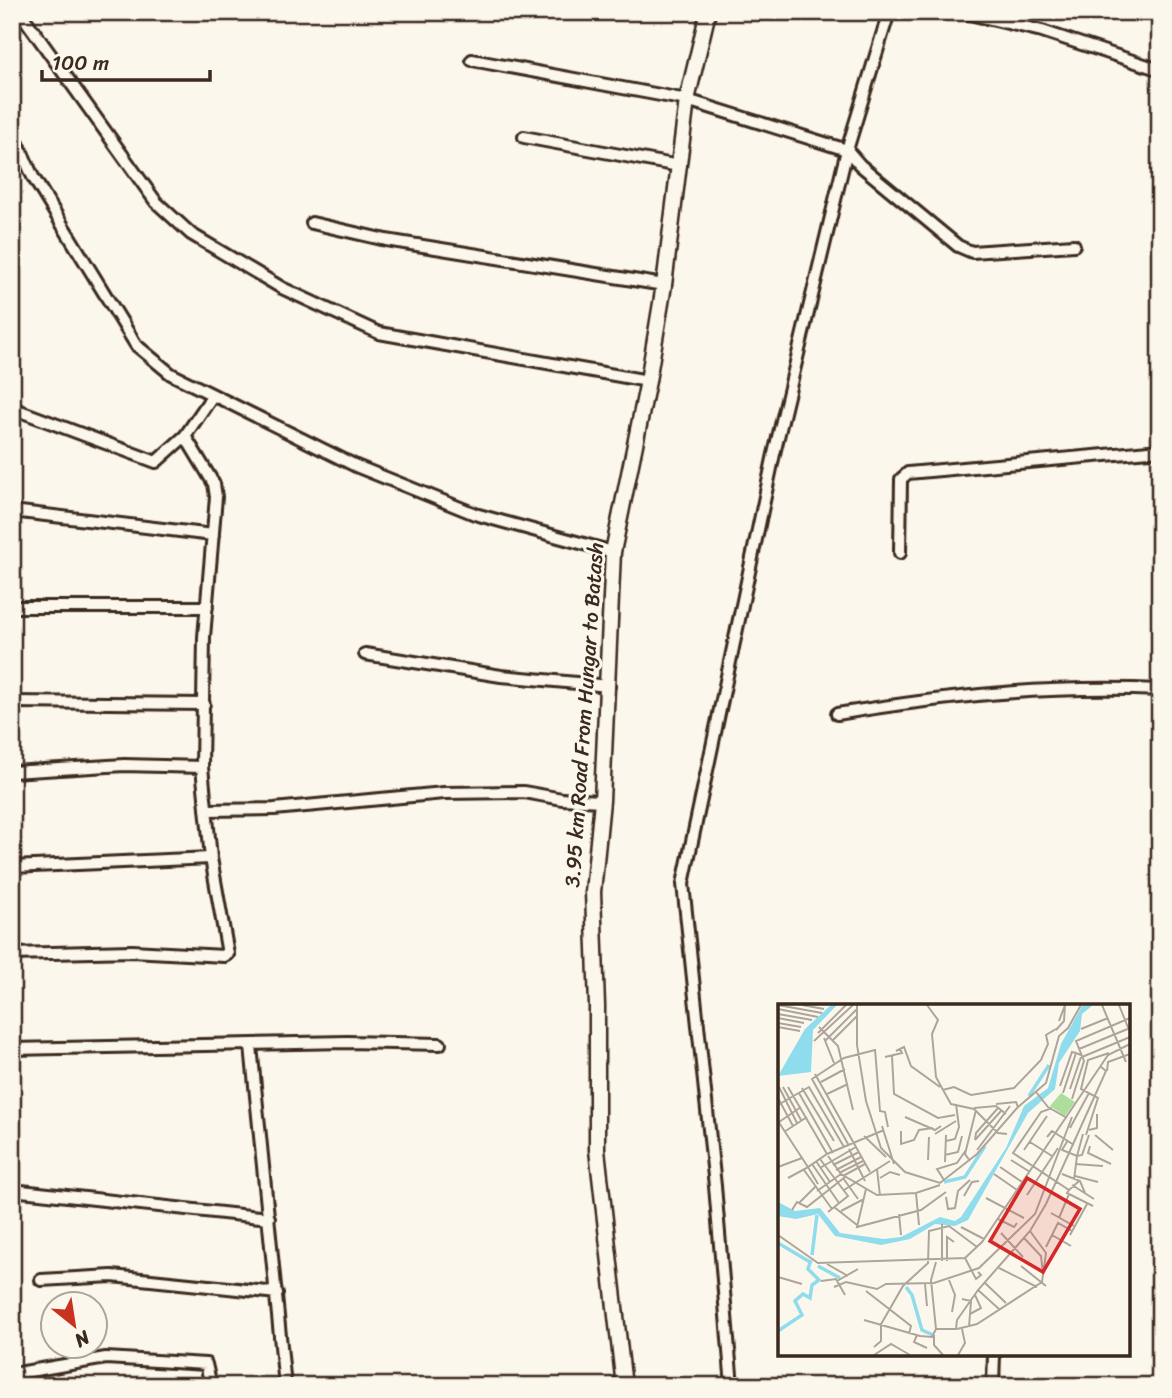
<svg xmlns="http://www.w3.org/2000/svg" width="1172" height="1398" font-family="Sriracha,sans-serif">
<rect width="100%" height="100%" fill="#fbf7ec"/>
<filter id="ink" filterUnits="userSpaceOnUse"><feTurbulence type="fractalNoise" baseFrequency=".0143" numOctaves="2"/><feDisplacementMap in="SourceGraphic" scale="14" xChannelSelector="R" yChannelSelector="G"/><feConvolveMatrix kernelMatrix="1 2 1 2 8 2 1 2 1" color-interpolation-filters="sRGB"/></filter>
<g filter="url(#ink)">
<g fill="none" stroke-linecap="round" stroke-linejoin="round">
<defs>
<path id="minor" d="M20 12 156 202 191 234 282 288 379 333 648 381
M961 12 1042 31 1160 70
M472 60 687 100 847 150 860 165 958 246 972 252 1074 245
M12 130 33 177 136 345 171 374 356 466 475 514 613 552
M524 137 679 166
M312 223 386 240 664 285
M12 408 156 462 185 436 213 395
M12 511 213 535
M900 553 901 479 908 473 1160 450
M12 607H207
M365 654 501 676 609 686
M12 702 204 704
M837 714C947 696 1048 685 1160 690
M12 772 124 765 202 767
M206 810 274 809 444 793 524 792 562 799 602 801
M12 867 211 858
M12 954 132 951 224 956 228 954 211 858 202 767 204 637 216 497 214 484 185 436
M251 1046 285 1386
M12 1049 347 1042 440 1044
M12 1190 269 1218
M41 1280 112 1276 277 1293
M12 1374 106 1358 206 1364 211 1386
M732 1386 715 1186 683 884 774 454 847 150 889 12
M993 1386 994 1354"/>
<path id="tertiary" d="M624 1386 597 1150V1006L593 892 602 801 613 552 648 381 664 285 687 100 708 12"/>
</defs>
<use href="#minor" stroke="#3b2a1e" stroke-width="16"/>
<use href="#tertiary" stroke="#3b2a1e" stroke-width="19"/>
<use href="#minor" stroke="#fbf7ec" stroke-width="10"/>
<use href="#tertiary" stroke="#fbf7ec" stroke-width="14"/>
</g>
</g>
<g text-anchor="middle" stroke-width="6" stroke-linejoin="round" paint-order="stroke">
<g font-size="21" fill="#3b2a1e" stroke="#fbf7ec">
<text transform="translate(584 715) rotate(-86)" y="7">3.95 km Road From Hungar to Batash</text>
</g>
</g>
<g transform="translate(778 1004)">
<rect width="352" height="352" fill="#fbf7ec"/>
<path d="M283 89 297 98 287 112 272 102Z" fill="#aede9d"/>
<path d="M53 1H59L35 26 33 68 0 72 27 25ZM315 1 304 10 302 27 281 59 277 85 250 109 190 216 177 222 157 220 132 235 103 241 57 232 40 210 18 215 0 212V198L17 207 42 204 62 229 106 235 123 233 162 213 177 217 183 213 228 144 246 102 270 84 283 40 304 2Z" fill="#8edcec"/>
<path fill="none" stroke="#8edcec" stroke-width="3.5" d="M251 92 271 61M166 178 187 173 207 142M0 239 32 258M34 251 39 211M40 262 62 274M128 283 134 291 144 326 155 331M0 327 24 311 17 297 25 290 32 294 34 281 41 276 30 265 33 256"/>
<path fill="none" stroke="#aea59a" stroke-width="2" d="M0 1 44 9M24 1 46 5M79 1V41L88 97 103 144 127 168 162 179 199 150 239 104 268 79 281 32 290 24 303 1M149 1 160 16 154 30 158 73 165 86M324 1 348 58M341 1 351 26M0 5 40 13M0 10 34 16M0 14 26 19M0 19 23 23M0 23 22 27M41 23 60 42 75 106M303 25 330 14M278 26 286 17 287 1 281 17M40 29 68 1M46 34 56 59M55 36 79 12M36 37 75 1M47 37 79 5M97 45 102 107 107 108 110 123M301 45 352 24M118 47 126 43 133 62 162 83M114 52 116 90 160 114 177 111M107 53 124 49 122 45M304 53 352 33M329 67 330 58 352 50M37 70 92 168M43 78 67 65M282 82 294 48 298 49M1 83 19 119M5 83 23 116M10 83 49 150M24 84 56 137M292 85 303 53M258 88 270 103 289 114M21 89 55 149M285 89 298 49 303 51M49 90 70 80M0 94 15 122M294 95 306 57 298 37 352 14M218 100 238 98 240 103M0 101 31 83 66 143M196 104 218 102 228 110M274 104 263 108 235 149 291 186 301 177M127 113 157 126 163 122M0 117 24 154M1 118 23 103M104 122 116 160M292 124 311 89M311 126 319 124V110M123 127V140L136 136 141 126 155 124M6 128 29 113M157 130 178 117M229 130 220 129 196 105 173 100 165 86 176 83 193 91 236 84 263 56 270 40 268 31 278 25M308 131 320 94 303 85 310 56 331 49M317 131 335 146M86 132 108 153M269 133 274 127 296 141M286 134 294 113M197 136 198 129 220 104M197 136 223 107M290 136 284 146 299 152 305 130M168 137 177 135 181 123 178 100M252 138 274 152M70 140 34 75 66 54 97 46M312 142 310 149 333 160M71 145 87 177M199 146 232 102M246 146 269 112M167 151 180 148 184 132M50 152 63 170 99 191 138 189 162 181M42 155 70 192 50 208M150 156 151 133M233 156 252 168M38 157 52 178M192 157 187 150 198 106M167 158 168 131M34 160 61 199M297 160 325 162M55 161 81 148M0 163 24 154 30 163 49 150 106 126M222 163 244 178M42 164 78 143M99 165 102 192M26 166 54 205M58 166 83 153M61 169 85 157M216 170 239 186M284 170 302 177 307 189M65 172 87 160M297 172 320 178M10 174 30 163 40 180M65 174 80 195M102 174 112 168 122 171M166 176 159 165 179 159 188 146M296 176 299 152 304 151 311 131M294 181 316 195M88 185 79 223 143 206 168 188M66 186 112 157M291 186 289 189 315 202M39 187 63 170M138 189 141 221M249 191 280 144M186 192 194 178 201 177M168 193 170 205 177 204 180 187 192 176M208 194 246 214M21 199 38 182M56 203 79 221M14 206 19 198 29 203 67 173M63 207 86 195M273 209 296 222M121 210 123 231M281 214 291 190M220 215 236 223 239 219M183 223 206 235M151 227 171 222 199 243M223 229 245 253M0 231 40 259 187 254 204 238 330 51 352 40M274 231 293 242M292 231 309 200M246 234 263 252 265 270M268 243 280 219 294 227M187 254 198 275 203 271 200 268M164 257V220M169 257V233L176 238M158 258 153 276 158 325M49 260 70 272M243 262 268 282M221 264 259 283M0 273 24 280M171 276 177 291 174 308M43 277 58 275 67 291M59 277 80 265M206 278 228 299M147 280 149 302M56 283 68 278 99 285 108 280 156 279 201 264 257 210 286 134M200 286 221 305M88 287 133 322 131 330M184 295 193 297 191 323M192 310 203 304 197 291M86 316 142 332 154 333 158 325H178L179 316 200 286 252 227 268 200 328 67 322 62M102 322 125 282 150 259 151 226M179 325 199 320 264 278 268 249 252 227M139 331 136 338 149 344M156 331V341L165 351M96 343 103 337V322M96 351 113 340 132 351M180 351 187 339 184 325"/>
<path fill="#d62828" fill-opacity="0.15" stroke="#d62828" stroke-width="3.5" d="M249 174 302 205 265 268 212 237Z"/>
<rect width="352" height="352" fill="none" stroke="#3b2a1e" stroke-width="3.5"/>
</g>
<rect width="1172" height="1398" fill="none" stroke="#fbf7ec" stroke-width="42"/>
<rect x="21" y="21" width="1130" height="1356" fill="none" stroke="#3b2a1e" stroke-width="2.5" filter="url(#ink)"/>
<g transform="translate(74 1325) rotate(150)"><circle r="33" fill="#fbf7ec" stroke="#aea59a" stroke-width="2"/>
<path d="M0-5L12 26L0 18L-12 26Z" fill="#c8321e"/>
<text y="-10" font-size="19" font-weight="bold" text-anchor="middle" fill="#3b2a1e">N</text>
</g>
<path d="M42 70v10h168v-10" fill="none" stroke="#3b2a1e" stroke-width="3.5"/>
<text x="52" y="70" font-size="21" fill="#3b2a1e" stroke="#fbf7ec" stroke-width="5" paint-order="stroke">100 m</text>
</svg>
